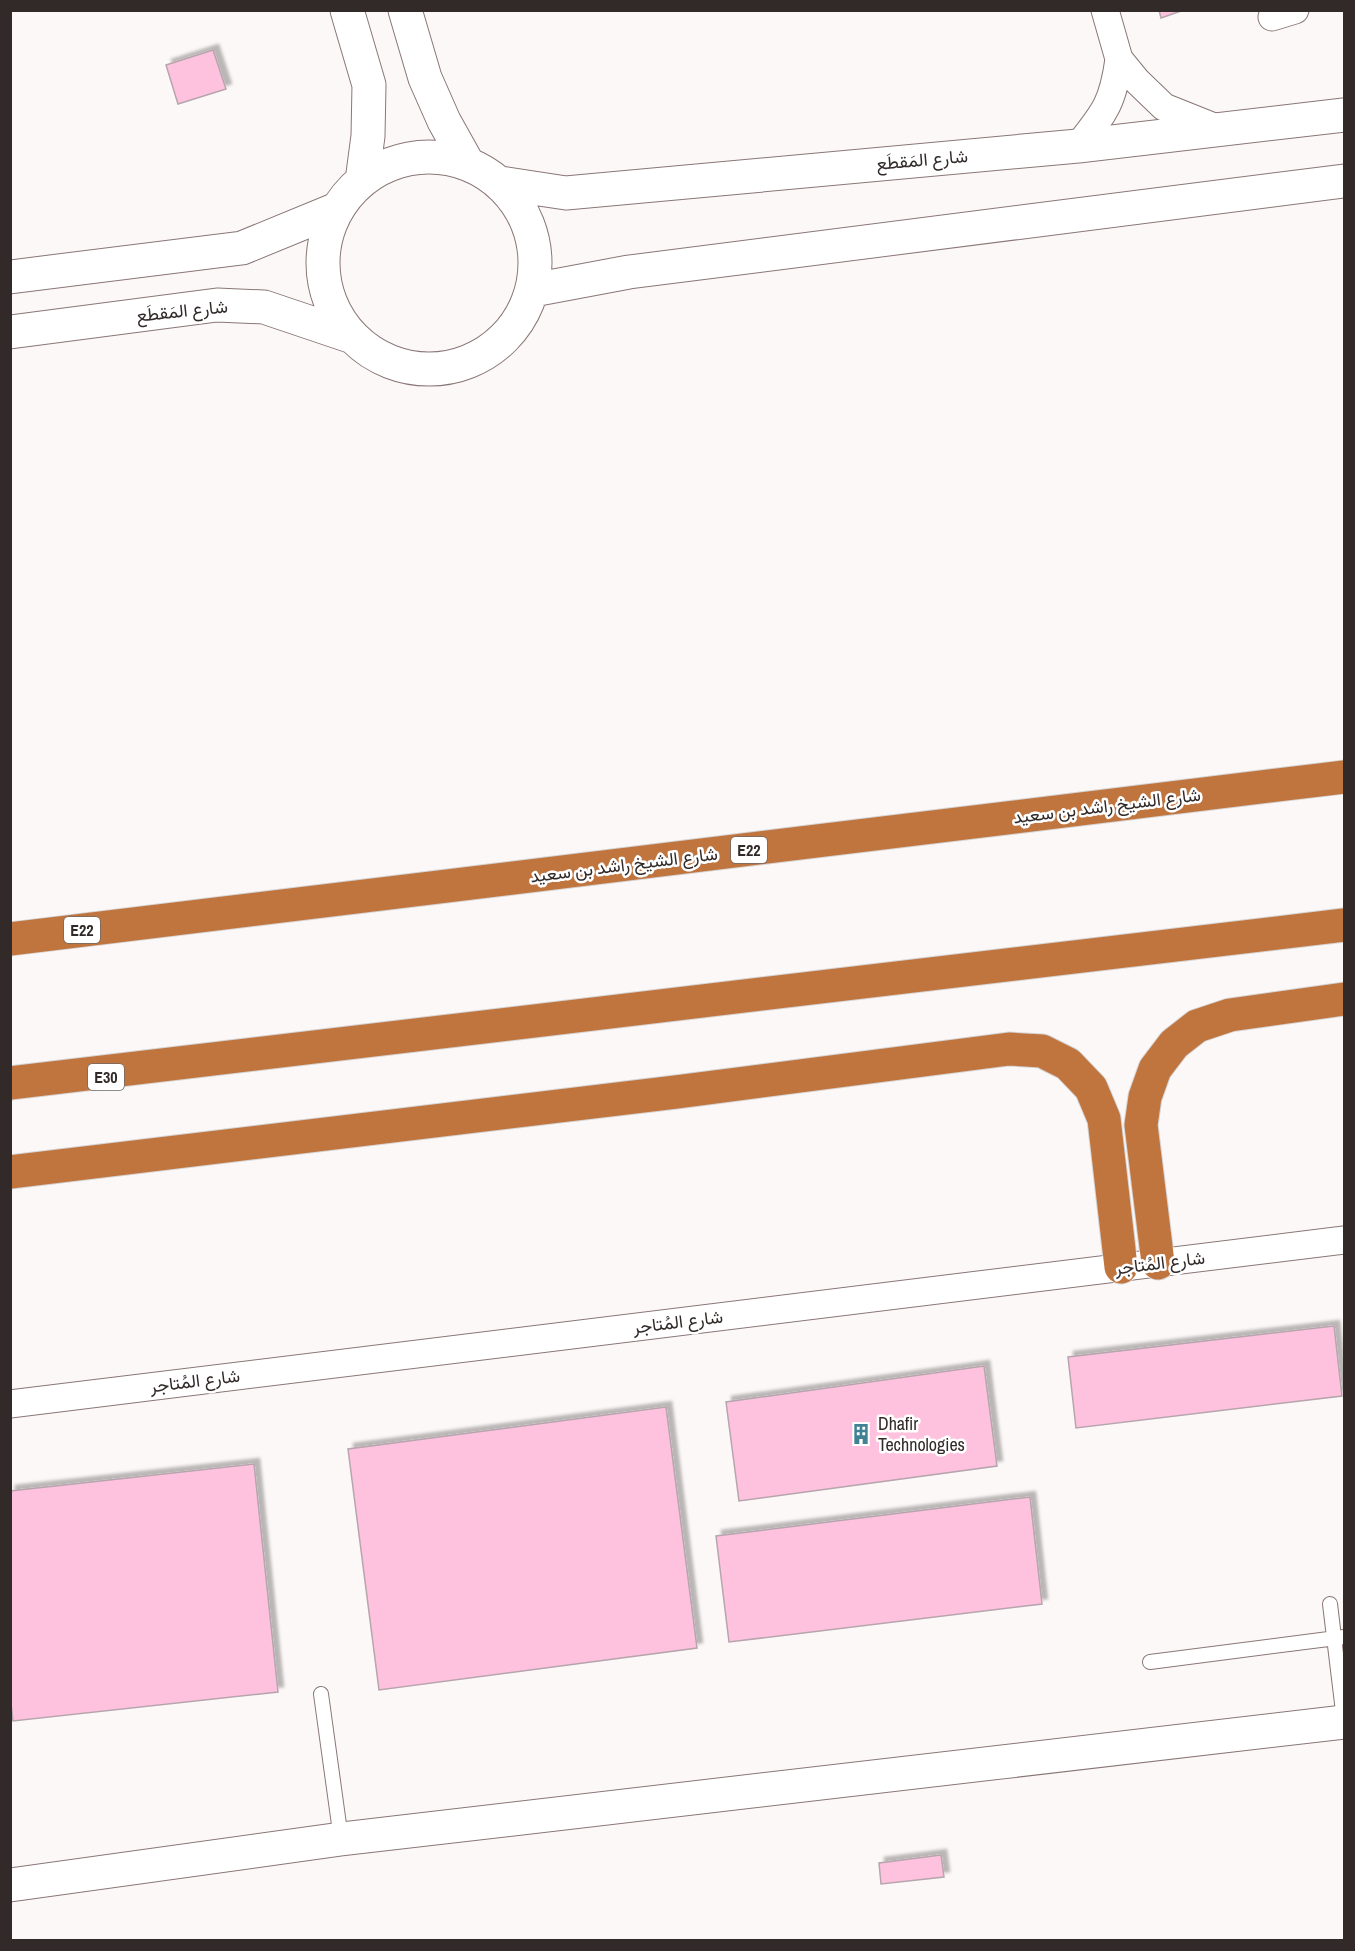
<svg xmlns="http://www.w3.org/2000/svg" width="1355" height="1951" font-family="'Archivo Narrow',Vazirmatn,sans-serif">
<defs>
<filter id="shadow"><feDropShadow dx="5.5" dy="-5.5" stdDeviation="1.5" flood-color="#0004"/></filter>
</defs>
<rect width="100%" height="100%" fill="#fdf8f8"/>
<path fill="#fec2de" stroke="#b6a5ad" stroke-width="1.5" filter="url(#shadow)" d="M1159 10H1184L1161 18Z
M213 50 226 89 178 104 166 65Z
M1334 1326 1342 1396 1076 1428 1068 1357Z
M984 1366 997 1466 739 1501 726 1402Z
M666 1407 697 1648 379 1690 348 1449Z
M254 1464 278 1692 13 1721 10 1695V1491Z
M1030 1497 1042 1604 729 1642 716 1536Z
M941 1855 944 1877 881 1884 879 1863Z"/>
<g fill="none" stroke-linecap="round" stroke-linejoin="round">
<defs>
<path id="lane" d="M1330 1604 1344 1720
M1150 1662 1344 1637
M321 1694 341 1839"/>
<path id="street" d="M1105 10 1119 59 1137 81 1164 107 1219 129
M1272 17 1295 10
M1078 146C1105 112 1113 103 1119 59
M10 1404 1344 1240"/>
<path id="secondary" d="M347 10 369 85 368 136 362 181
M405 10 425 78 444 121 468 164
M323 263a106 106 0 1 1 212 0a106 106 0 1 1-212 0Z
M500 183 566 193 1078 146 1344 115
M10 277 242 248 337 209
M533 290 629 272 1344 181
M10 332 217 305 264 307 350 336
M10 1885 341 1839 1344 1722"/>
<path id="highway" d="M10 939 1344 777
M10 1083 1344 925
M10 1172 676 1092 1009 1049 1042 1051 1068 1064 1091 1088 1104 1119 1121 1267
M1158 1263 1141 1125 1145 1097 1155 1069 1174 1044 1197 1026 1230 1015 1344 999"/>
</defs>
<use href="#lane" stroke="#897776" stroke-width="16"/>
<use href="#street" stroke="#897776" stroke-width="29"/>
<use href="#secondary" stroke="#897776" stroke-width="35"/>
<use href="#highway" stroke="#d6d4d4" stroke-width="35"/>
<use href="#lane" stroke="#fff" stroke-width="14"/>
<use href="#street" stroke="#fff" stroke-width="27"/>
<use href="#secondary" stroke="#fff" stroke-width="33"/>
<use href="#highway" stroke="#c0753f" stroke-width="33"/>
</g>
<defs>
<symbol id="building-bare" viewBox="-9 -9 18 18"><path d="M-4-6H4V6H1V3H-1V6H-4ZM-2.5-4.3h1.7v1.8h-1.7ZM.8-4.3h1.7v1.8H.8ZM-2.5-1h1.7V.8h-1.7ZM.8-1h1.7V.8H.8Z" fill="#408293" stroke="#fff" stroke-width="2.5" paint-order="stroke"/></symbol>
</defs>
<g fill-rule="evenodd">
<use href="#building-bare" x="846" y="1419" width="30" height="30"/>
</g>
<g text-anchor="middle" stroke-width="5" stroke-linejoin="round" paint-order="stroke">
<g fill="#fff" stroke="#6f6a69" stroke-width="1.5">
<rect x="731" y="837" width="36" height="26" rx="4.5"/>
<rect x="64" y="917" width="36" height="26" rx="4.5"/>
<rect x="88" y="1064" width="36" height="26" rx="4.5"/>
</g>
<g font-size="16" font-weight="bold" fill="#312a29">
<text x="749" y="856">E22</text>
<text x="82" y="936">E22</text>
<text x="106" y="1083">E30</text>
</g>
<g font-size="18" fill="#312a29" stroke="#fff">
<text transform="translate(922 160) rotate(-5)" y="6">شارع المَقطَع</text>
<text transform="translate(182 311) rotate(-6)" y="6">شارع المَقطَع</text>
<text transform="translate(1107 806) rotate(-7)" y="6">شارع الشيخ راشد بن سعيد</text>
<text transform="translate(624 865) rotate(-7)" y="6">شارع الشيخ راشد بن سعيد</text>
<text transform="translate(1160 1263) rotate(-7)" y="6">شارع المُتاجر</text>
<text transform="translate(678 1322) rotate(-7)" y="6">شارع المُتاجر</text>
<text transform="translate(195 1381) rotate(-7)" y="6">شارع المُتاجر</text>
</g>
<g font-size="18" fill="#312a29" stroke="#fff" text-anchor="start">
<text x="878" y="1430">Dhafir<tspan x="878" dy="21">Technologies</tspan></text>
</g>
</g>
<rect width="1355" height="1951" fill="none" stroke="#312a29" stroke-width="24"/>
</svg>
